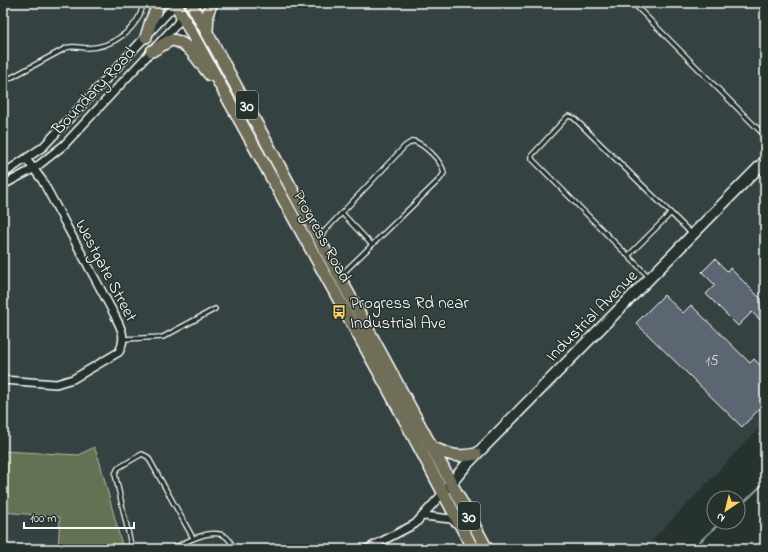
<svg xmlns="http://www.w3.org/2000/svg" width="768" height="552" font-family="'Indie Flower',sans-serif">
<rect width="100%" height="100%" fill="#26332d"/>
<filter id="ink" filterUnits="userSpaceOnUse"><feTurbulence type="fractalNoise" baseFrequency=".025" numOctaves="2"/><feDisplacementMap in="SourceGraphic" scale="8" xChannelSelector="R" yChannelSelector="G"/><feConvolveMatrix kernelMatrix="1 2 1 2 8 2 1 2 1" color-interpolation-filters="sRGB"/></filter>
<g filter="url(#ink)">
<path fill="#364242" d="M3 3H154L182 56 216 18 222 3H765V422L644 549H123L99 459 79 455 3 451Z
M3 512 60 517 58 549H3Z"/>
<path fill="#657152" stroke="#b2b8a8" d="M94 447 99 459 123 549H58L60 517 3 512V451L79 455Z"/>
<g fill="none" stroke-linecap="round" stroke-linejoin="round">
<path stroke="#91a6a7" stroke-width="2" d="M738 508 765 482
M692 549 721 522"/>
</g>
<path fill="#5c6572" stroke="#fff" d="M715 259 727 271 730 268 765 303V316L760 320 752 312 738 326 706 294 715 285 702 272Z
M664 295 683 313 691 305 750 363 754 359 765 370V403L742 427 636 323Z"/>
<g fill="none" stroke-linecap="round" stroke-linejoin="round">
<defs>
<path id="lane" d="M633 3 765 136
M3 82 66 48C75 45 79 48 87 48 112 48 140 28 143 3
M342 213 372 245
M320 236 405 146 413 141C424 144 442 161 444 173L440 179 341 275
M628 256 671 213
M649 277 532 159V155L567 117 569 116 574 118 692 234
M124 339 163 337 215 309
M132 549 115 474 118 468 142 454 148 457 193 538
M172 549C185 542 211 528 225 536 230 539 232 544 234 549"/>
<path id="street" d="M3 174 43 147 176 4
M3 185 35 168 64 145 176 25 182 16
M3 380 56 384 73 379 119 352C127 337 121 328 114 314L42 180 27 160
M424 516 451 519 457 524
M367 549 415 524 443 493"/>
<path id="secondary" d="M447 488 467 464 765 161"/>
<path id="primary" d="M175 3 391 394 473 549
M191 3 487 549
M207 31 208 12 212 3
M146 37 151 21 159 3
M152 51 171 40C189 41 199 63 210 75
M431 447C449 455 457 458 476 454"/>
</defs>
<use href="#lane" stroke="#fff" stroke-width="6"/>
<use href="#street" stroke="#fff" stroke-width="10"/>
<use href="#secondary" stroke="#fff" stroke-width="13"/>
<use href="#primary" stroke="#fff" stroke-width="14"/>
<use href="#lane" stroke="#26332d" stroke-width="3.5"/>
<use href="#street" stroke="#26332d" stroke-width="7"/>
<use href="#secondary" stroke="#26332d" stroke-width="10"/>
<use href="#primary" stroke="#706e59" stroke-width="11"/>
</g>
</g>
<defs>
<symbol id="bus-bare" viewBox="-9 -9 18 18"><path d="M-5-6H5V4H4V6H2V4H-2V6H-4V4H-5ZM-3.5-4V0h7V-4ZM-3.5 1.2v1.5H-2V1.2ZM2 1.2v1.5H3.5V1.2Z" fill="#ffd166" stroke="#26332d" stroke-width="2.5" paint-order="stroke"/></symbol>
</defs>
<g fill-rule="evenodd">
<use href="#bus-bare" x="329" y="302" width="20" height="20"/>
</g>
<g text-anchor="middle" stroke-width="3" stroke-linejoin="round" paint-order="stroke">
<g font-size="15" fill="#d6d8dc">
<text x="712" y="365">15</text>
</g>
<g fill="#26332d" stroke="#bec2c0" stroke-width="1">
<rect x="236" y="91" width="22" height="28" rx="3"/>
<rect x="458" y="502" width="22" height="28" rx="3"/>
</g>
<g font-size="16" font-weight="bold" fill="#fff">
<text x="247" y="111">30</text>
<text x="469" y="522">30</text>
</g>
<g font-size="17" fill="#fff" stroke="#26332d">
<text transform="translate(93 90) rotate(-47)" y="6">Boundary Road</text>
<text transform="translate(323 236) rotate(61)" y="6">Progress Road</text>
<text transform="translate(107 270) rotate(62)" y="6">Westgate Street</text>
<text transform="translate(591 315) rotate(-45)" y="6">Industrial Avenue</text>
</g>
<g font-size="17" fill="#fff" stroke="#26332d" text-anchor="start">
<text x="350" y="308">Progress Rd near<tspan x="350" dy="20">Industrial Ave</tspan></text>
</g>
</g>
<rect width="768" height="552" fill="none" stroke="#26332d" stroke-width="16"/>
<rect x="8" y="8" width="752" height="536" fill="none" stroke="#fff" stroke-width="1.5" filter="url(#ink)"/>
<g transform="translate(726 510) rotate(215)"><circle r="19" fill="#26332d" stroke="#7d8581"/>
<path d="M0-3L7 15L0 10L-7 15Z" fill="#ffd166"/>
<text y="-6" font-size="11" font-weight="bold" text-anchor="middle" fill="#ffffff">N</text>
</g>
<path d="M24 522v6h110v-6" fill="none" stroke="#ffffff" stroke-width="2"/>
<text x="30" y="522" font-size="12" fill="#ffffff" stroke="#26332d" stroke-width="3" paint-order="stroke">100 m</text>
</svg>
